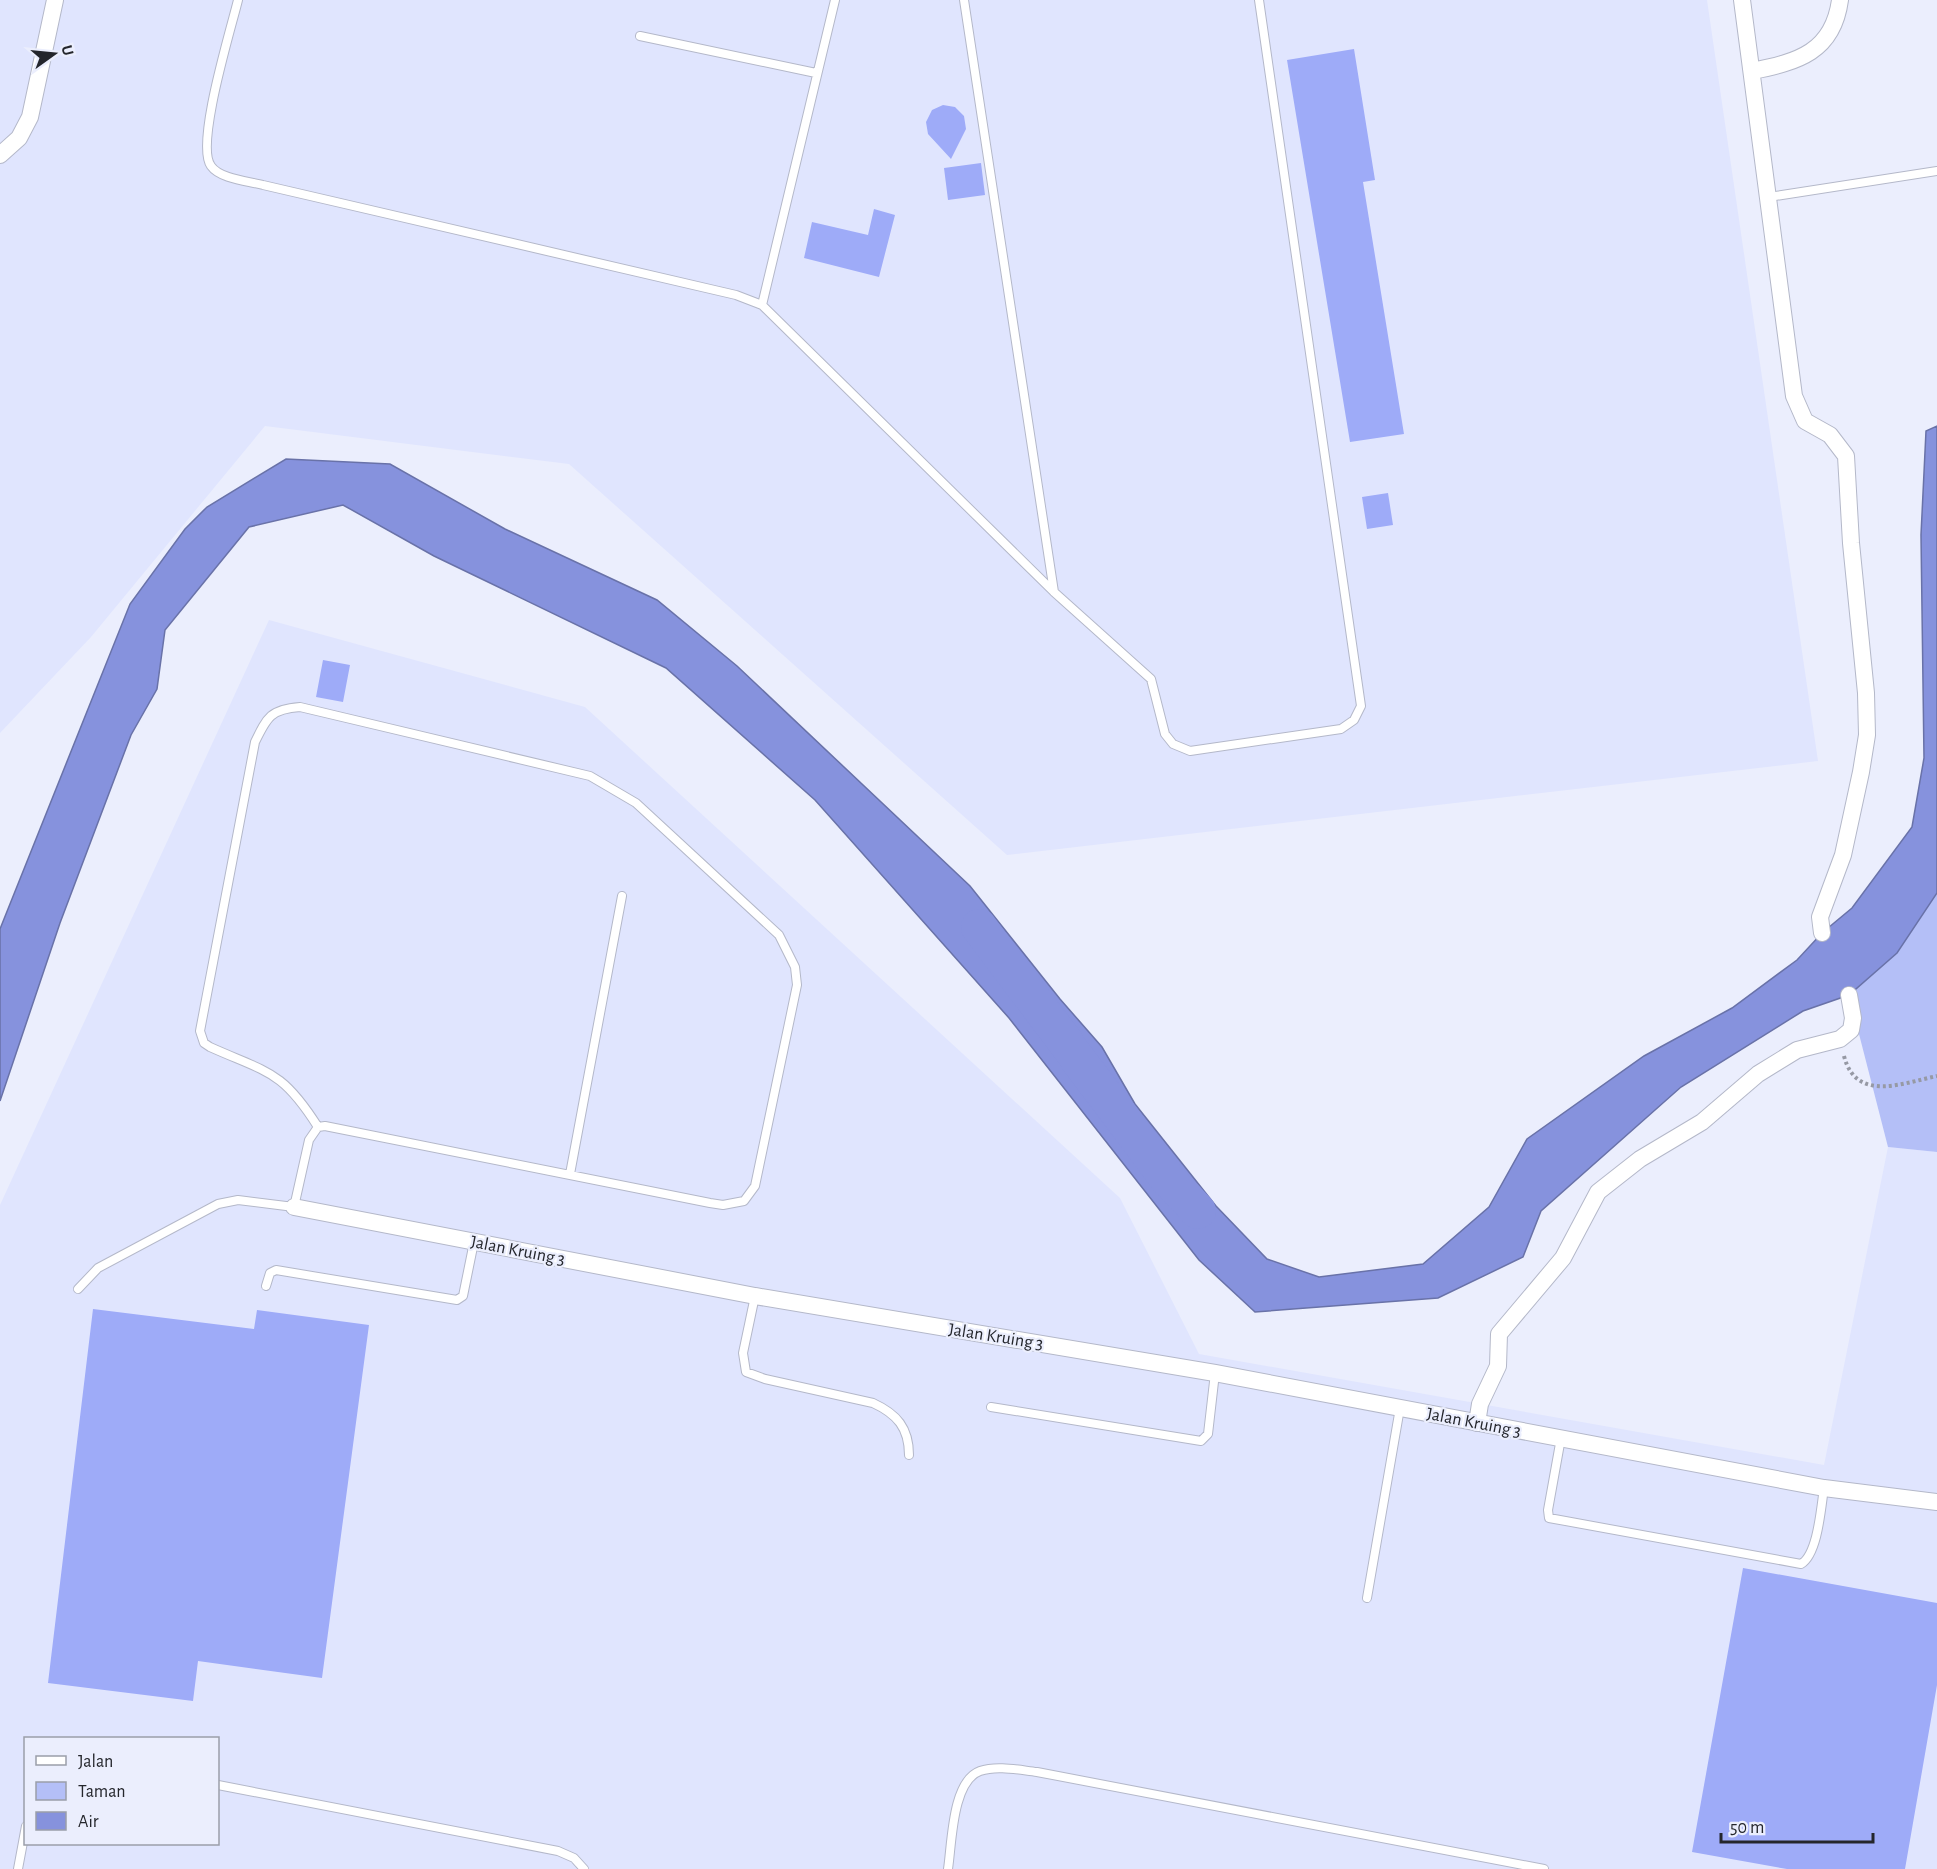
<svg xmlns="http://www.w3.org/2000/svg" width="1937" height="1869" font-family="'Alegreya Sans',sans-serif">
<rect width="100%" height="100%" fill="#ebeefd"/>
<path fill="#e0e5fe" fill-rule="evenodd" d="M0 0H1707L1818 761 1007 855 569 464 265 426 91 637 0 733Z
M269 620 585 707 1120 1198 1199 1354 1824 1465 1888 1147 1937 1152V1869H0V1205ZM26 1738H218V1844H26Z"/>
<path fill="#b4bff7" d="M1937 893V1152L1888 1147 1849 995 1897 953Z"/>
<path fill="#8692dd" stroke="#6972a8" stroke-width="1.5" d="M1937 426V893L1897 953 1849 995 1803 1011 1681 1087 1541 1211 1523 1257 1438 1298 1255 1312 1199 1260 1009 1018 815 800 666 668 434 556 343 505 249 527 165 630 157 689 131 735 60 923 0 1101V929L130 604 185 529 207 507 286 459 390 464 505 529 657 600 737 666 970 886 1060 999 1102 1047 1135 1104 1216 1206 1267 1259 1319 1277 1423 1264 1489 1207 1527 1139 1644 1056 1732 1008 1797 960 1822 933 1852 908 1912 827 1924 758 1921 535 1926 431Z"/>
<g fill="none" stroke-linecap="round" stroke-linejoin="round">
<path stroke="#8692dd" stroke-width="36" d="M979 927 1167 1178 1198 1211"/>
</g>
<path fill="#9eabf8" d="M1354 49 1375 180 1363 182 1404 434 1350 442 1287 60Z
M943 105 955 107 964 116 966 129 951 159 928 134 926 122 932 110Z
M981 163 985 195 948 200 944 168Z
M874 209 895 215 879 277 804 258 812 222 868 235Z
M1388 493 1393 525 1367 529 1362 497Z
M323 660 350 665 343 702 316 697Z
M93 1309 254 1329 257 1310 369 1325 322 1678 198 1661 193 1701 48 1683Z
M1743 1568 1937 1603V1685L1905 1869H1787L1692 1852Z"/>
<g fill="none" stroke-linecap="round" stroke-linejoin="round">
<defs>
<path id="service" d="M238 0C231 29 195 145 211 166 220 179 248 181 263 185L736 295 762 305 1054 592 1151 679 1165 734 1173 744 1190 751 1341 729 1354 720 1361 706 1259 0
M964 0 1054 592
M640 36 816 73
M1769 197 1937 171
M762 305 835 0
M570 1174 622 896
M266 1286 270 1273 276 1270 457 1300 463 1296 474 1242
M78 1289 98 1268 218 1204 238 1200 294 1207 309 1140 318 1127 325 1126 710 1203 723 1205 744 1201 755 1186 797 985 795 967 779 935 636 803 590 776 300 707C271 709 267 717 255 742L200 1031 204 1043 210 1047C268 1073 282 1070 318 1127
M755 1296 743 1353 746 1372 765 1379 873 1403C897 1414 909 1428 909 1455
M991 1407 1201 1441 1208 1434 1215 1373
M1561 1438 1548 1510 1549 1518 1801 1564C1818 1554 1821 1507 1824 1488
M1367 1598 1400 1408
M218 1785 558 1851 574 1858 584 1869
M18 1869 26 1826
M948 1869C952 1843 952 1781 980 1771 997 1765 1019 1770 1037 1772L1544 1869"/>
<path id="minor" d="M1742 0 1794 396 1805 421 1830 435 1846 456 1851 543 1866 693 1867 735 1861 772 1843 855 1820 917 1822 933
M1752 71C1798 62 1833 52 1840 0
M0 155 19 138 30 117 55 0
M294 1207 755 1296 1215 1373 1824 1488 1937 1502
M1477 1423 1480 1404 1498 1366 1499 1334 1563 1258 1598 1192 1640 1159 1702 1122 1758 1074 1797 1050 1840 1039 1851 1030 1853 1018 1849 995"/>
</defs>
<use href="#service" stroke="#b4b8c9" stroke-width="10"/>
<use href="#minor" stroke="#b4b8c9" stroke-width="18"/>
<path stroke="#9699a4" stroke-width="4" stroke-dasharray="3 3" stroke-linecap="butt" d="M1844 1056C1856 1103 1903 1083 1937 1076"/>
<use href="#service" stroke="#fff" stroke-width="8"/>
<use href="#minor" stroke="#fff" stroke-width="16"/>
</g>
<g text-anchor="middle" stroke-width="4.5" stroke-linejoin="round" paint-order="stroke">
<g font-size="18" fill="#24262c" stroke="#ebeefd">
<text transform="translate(518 1250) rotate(11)" y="6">Jalan Kruing 3</text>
<text transform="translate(996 1336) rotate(9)" y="6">Jalan Kruing 3</text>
<text transform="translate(1474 1422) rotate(11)" y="6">Jalan Kruing 3</text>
</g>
</g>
<rect x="24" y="1737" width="195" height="108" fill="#ebeefd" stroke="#9b9ea9" stroke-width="1.5"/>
<rect x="36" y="1756" width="30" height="9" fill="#ffffff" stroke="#9b9ea9" stroke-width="1.5"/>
<text x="78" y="1767" font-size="18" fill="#24262c">Jalan</text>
<rect x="36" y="1782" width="30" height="18" fill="#b4bff7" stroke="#9b9ea9" stroke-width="1.5"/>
<text x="78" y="1797" font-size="18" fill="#24262c">Taman</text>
<rect x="36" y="1812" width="30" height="18" fill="#8692dd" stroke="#9b9ea9" stroke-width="1.5"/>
<text x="78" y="1827" font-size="18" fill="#24262c">Air</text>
<g transform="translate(54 54) rotate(75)" stroke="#ebeefd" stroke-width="4.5" paint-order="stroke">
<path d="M0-4.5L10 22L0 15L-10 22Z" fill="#24262c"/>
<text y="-9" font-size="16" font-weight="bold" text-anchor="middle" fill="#24262c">U</text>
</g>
<path d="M1721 1833v9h152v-9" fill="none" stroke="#24262c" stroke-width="3"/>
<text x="1730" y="1833" font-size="18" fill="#24262c" stroke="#ebeefd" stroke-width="4.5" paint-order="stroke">50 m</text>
</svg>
